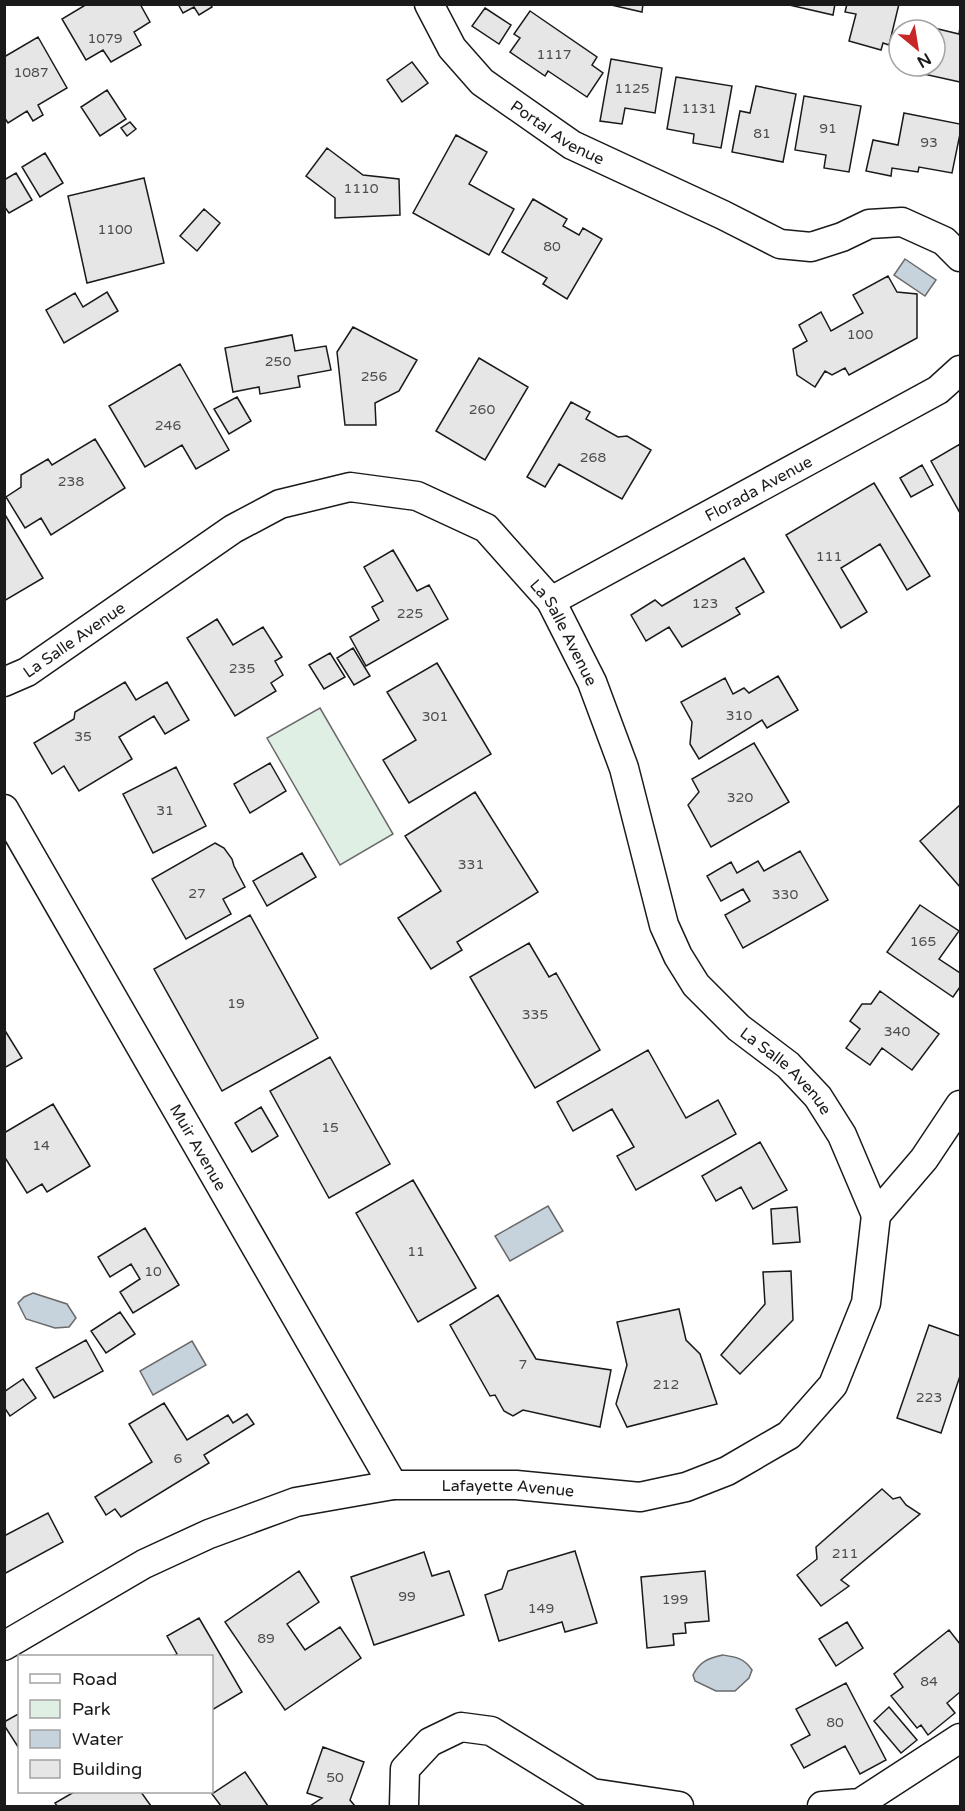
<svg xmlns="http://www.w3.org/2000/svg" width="965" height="1811" font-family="'Varela Round',sans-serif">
<rect width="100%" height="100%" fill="#fff"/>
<path fill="#e0efe3" stroke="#6a6a6a" stroke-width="1.5" d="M320 708 393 834 340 865 267 738Z"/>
<path fill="#c6d2dc" stroke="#6a6a6a" stroke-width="1.5" d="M905 259 936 280 925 296 894 275Z
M548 1206 563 1231 510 1261 495 1236Z
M33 1293 67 1304 76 1318 69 1327 55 1328 26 1319 18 1303 24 1297Z
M192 1341 206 1365 153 1395 140 1371Z
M723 1655C736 1657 744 1658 752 1670L749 1678 735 1691H716L695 1681 693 1675C700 1661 709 1658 723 1655Z"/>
<path fill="#e6e6e6" stroke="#1a1a1a" stroke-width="1.5" d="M87 4H140L150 22 134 32 141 45 111 62 103 50 86 60 62 19Z
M178 4H210L212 7 199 15 194 7 183 13Z
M607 4H643L642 12Z
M785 4H835L833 15Z
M847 4H899L889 45 883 43 881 50 849 41 856 14 845 12Z
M485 8 511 25 499 44 472 26Z
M530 11 597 57 592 65 603 73 587 97 548 71 545 76 510 52 520 38 514 34Z
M930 27 959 34 960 27V82L919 73 921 66H935V30H929Z
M38 37 67 88 38 105 43 115 33 121 27 111 8 123 4 117V57Z
M611 59 662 68 655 113 625 108 622 124 600 121Z
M412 62 428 83 402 102 387 80Z
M676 77 732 86 721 148 693 143 694 134 667 129Z
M756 86 796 94 783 162 732 152 740 111 750 113Z
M107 90 126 119 100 136 81 107Z
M804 96 861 106 849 172 824 168 826 155 795 150Z
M904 113 960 124V134L952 173 919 167 918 172 892 168 891 176 866 171 873 140 898 145Z
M130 122 136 129 127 136 121 128Z
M456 135 487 152 469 184 514 209 489 255 413 213Z
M327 148 363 175 399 179 400 215 335 218V198L306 176Z
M45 153 63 183 40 197 22 167Z
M16 173 32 200 9 213 4 206V180Z
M144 178 164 263 87 283 68 196Z
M533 199 567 219 563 226 579 235 583 228 602 239 567 299 543 284 547 278 502 252Z
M204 209 220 223 197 251 180 236Z
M888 276 897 292 917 294V338L849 375 845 368 832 375 825 371 815 387 797 375 793 349 807 341 799 325 821 312 831 331 863 313 853 295Z
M107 292 118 311 64 343 46 310 75 293 83 307Z
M353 327 417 360 399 391 375 403 376 425H345L337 352Z
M292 335 295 351 326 346 331 370 298 376 300 387 260 394 259 387 233 392 225 348Z
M479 358 528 387 485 460 436 431Z
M180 364 229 450 196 469 182 445 145 467 109 406Z
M237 397 251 421 229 434 214 409Z
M571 402 590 412 586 419 618 437 627 436 651 450 622 499 559 464 545 487 527 477Z
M95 439 125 488 51 535 41 518 25 528 6 497 21 487V475L48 459 52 465Z
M960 444V513L931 461Z
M922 465 933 485 911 497 900 478Z
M874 483 930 576 907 590 880 544 841 568 867 612 841 628 786 535Z
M4 513 43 578 4 601Z
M393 550 417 591 429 585 448 619 366 666 350 637 379 620 372 607 383 601 364 567Z
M744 558 764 592 736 608 740 614 682 647 669 627 646 641 631 615 655 600 662 606Z
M217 619 233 645 263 627 282 657 275 661 283 675 271 683 276 691 235 716 187 638Z
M353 648 370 676 354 685 337 658Z
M330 653 345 677 324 689 309 665Z
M437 663 491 754 409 803 383 760 416 740 387 692Z
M778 676 798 710 767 728 762 720 699 759 690 744 692 722 681 702 725 678 733 694 744 688 749 693Z
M125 682 136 700 167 682 189 720 165 734 154 716 119 737 132 759 79 791 64 766 52 774 34 743 74 719 75 712Z
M754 743 789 802 711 847 688 805 699 792 692 779Z
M270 763 286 791 250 813 234 784Z
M176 767 206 826 153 853 123 794Z
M475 792 538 892 457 942 462 950 431 969 398 918 441 891 405 836Z
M960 805V887L920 841Z
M215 843 224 848 232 859 234 866 245 887 223 899 231 914 186 939 152 879Z
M800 851 828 900 743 948 725 915 750 901 743 889 721 901 707 876 731 862 737 873 758 861 764 871Z
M302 853 316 877 267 906 253 881Z
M920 905 959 931 939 959 960 973V987L953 997 887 952Z
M250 915 318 1038 222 1091 154 969Z
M529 943 549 977 556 973 600 1050 535 1088 470 977Z
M880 991 939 1034 912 1070 882 1048 870 1065 846 1048 860 1029 850 1021 862 1004H871Z
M4 1029 22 1058 4 1068Z
M648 1050 686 1118 718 1100 736 1134 636 1190 617 1156 634 1147 612 1109 573 1131 557 1102Z
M330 1057 390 1164 329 1198 270 1091Z
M53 1104 90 1166 47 1192 42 1184 27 1193 4 1156V1133Z
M261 1107 278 1136 252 1152 235 1123Z
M760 1142 787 1190 753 1209 741 1187 716 1201 702 1176Z
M413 1180 476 1288 418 1322 356 1213Z
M797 1207 800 1242 773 1244 771 1209Z
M145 1228 179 1285 133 1313 120 1292 140 1279 131 1264 110 1277 98 1257Z
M791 1271 793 1320 740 1374 721 1355 765 1304 763 1272Z
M498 1295 536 1359 611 1370 600 1427 523 1410 513 1416 504 1411 495 1395 490 1396 450 1325Z
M679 1309 686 1340 700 1354 717 1404 627 1427 616 1404 627 1365 617 1322Z
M120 1312 135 1334 106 1353 91 1331Z
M929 1325 960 1336V1376L941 1433 897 1418Z
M86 1340 103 1371 54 1398 36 1368Z
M23 1379 36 1398 10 1416 4 1407V1392Z
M164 1403 187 1440 228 1415 233 1423 247 1414 254 1424 204 1455 209 1463 121 1517 115 1509 106 1515 95 1497 152 1462 129 1424Z
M882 1489 893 1499 900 1497 906 1505 920 1514 841 1580 849 1586 821 1606 797 1575 817 1559 816 1547Z
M48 1513 63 1542 4 1574V1536Z
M575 1551 597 1623 565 1632 562 1622 499 1641 485 1595 502 1589 508 1571Z
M424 1552 432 1576 449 1571 464 1615 374 1645 351 1577Z
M299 1571 319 1602 287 1624 305 1650 340 1627 361 1658 285 1710 225 1622Z
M705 1571 709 1621 685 1623 686 1633 673 1634 674 1645 647 1648 641 1577Z
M199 1618 242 1692 212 1710V1656H173L177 1654 167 1636Z
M847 1622 863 1648 836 1666 819 1639Z
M949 1630 960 1644V1692L947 1703 955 1713 928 1735 921 1725 917 1728 891 1696 903 1687 894 1674Z
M846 1683 886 1760 860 1774 845 1746 804 1768 791 1745 810 1735 796 1709Z
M889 1707 917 1740 901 1753 874 1721Z
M20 1713V1750L4 1725V1722Z
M323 1747 364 1762 350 1800 355 1806H310L322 1798 307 1793Z
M245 1772 268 1806H221L212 1794Z
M74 1792H141L151 1806H57L55 1803Z"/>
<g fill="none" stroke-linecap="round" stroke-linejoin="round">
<defs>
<g id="street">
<path id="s1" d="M429 4 452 48 482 82 572 145 723 215 780 244 811 247 842 237 869 224 902 222 944 241 960 257"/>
<path id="s2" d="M551 601 938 390 960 370"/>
<path id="s3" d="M4 682 27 672 233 529 280 504 350 487 417 496 486 528 551 601 592 682 624 768 664 925 678 956 696 985 739 1028 788 1065 818 1097 842 1135 876 1215"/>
<path id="s4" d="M4 809 393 1485"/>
<path d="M876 1215 924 1159 960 1105"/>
<path id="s5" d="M4 1646 144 1564 209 1534 296 1502 393 1485H516L640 1497 686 1487 727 1471 789 1435 833 1385 866 1303 876 1215"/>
<path d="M404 1806 405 1769 430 1742 461 1727 491 1731 592 1793 679 1806"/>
<path d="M822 1806 860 1803 960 1738"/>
</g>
</defs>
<use href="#street" stroke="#1a1a1a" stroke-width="31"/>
<use href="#street" stroke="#fff" stroke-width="28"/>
</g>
<g text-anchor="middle" stroke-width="4.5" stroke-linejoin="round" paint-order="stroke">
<g font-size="14" fill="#4d4d4d">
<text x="105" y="43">1079</text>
<text x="554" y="59">1117</text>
<text x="31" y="77">1087</text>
<text x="632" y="93">1125</text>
<text x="699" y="113">1131</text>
<text x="828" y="133">91</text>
<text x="762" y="138">81</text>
<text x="929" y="147">93</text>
<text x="361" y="193">1110</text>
<text x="115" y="234">1100</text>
<text x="552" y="251">80</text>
<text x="860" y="339">100</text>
<text x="278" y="366">250</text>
<text x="374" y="381">256</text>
<text x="482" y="414">260</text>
<text x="168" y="430">246</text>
<text x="593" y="462">268</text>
<text x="71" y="486">238</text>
<text x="829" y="561">111</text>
<text x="705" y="608">123</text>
<text x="410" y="618">225</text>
<text x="242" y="673">235</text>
<text x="739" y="720">310</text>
<text x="435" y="721">301</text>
<text x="83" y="741">35</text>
<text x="740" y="802">320</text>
<text x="165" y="815">31</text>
<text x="471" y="869">331</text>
<text x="197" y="898">27</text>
<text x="785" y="899">330</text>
<text x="923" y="946">165</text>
<text x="236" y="1008">19</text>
<text x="535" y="1019">335</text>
<text x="897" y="1036">340</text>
<text x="330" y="1132">15</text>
<text x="41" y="1150">14</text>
<text x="416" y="1256">11</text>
<text x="153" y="1276">10</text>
<text x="523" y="1369">7</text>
<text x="666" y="1389">212</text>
<text x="929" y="1402">223</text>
<text x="178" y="1463">6</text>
<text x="845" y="1558">211</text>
<text x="407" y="1601">99</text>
<text x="675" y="1604">199</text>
<text x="541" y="1613">149</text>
<text x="266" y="1643">89</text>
<text x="929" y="1686">84</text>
<text x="835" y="1727">80</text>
<text x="335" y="1782">50</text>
</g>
<g font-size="16" fill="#1a1a1a" stroke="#fff">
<text dy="6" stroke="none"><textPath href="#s1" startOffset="186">Portal Avenue</textPath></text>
<text dy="6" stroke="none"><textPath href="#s2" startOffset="236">Florada Avenue</textPath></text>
<text dy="6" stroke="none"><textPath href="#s3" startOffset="676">La Salle Avenue</textPath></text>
<text dy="6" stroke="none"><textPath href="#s3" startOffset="82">La Salle Avenue</textPath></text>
<text dy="6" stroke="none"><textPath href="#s3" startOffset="1180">La Salle Avenue</textPath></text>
<text dy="6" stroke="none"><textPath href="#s4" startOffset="390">Muir Avenue</textPath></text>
<text dy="6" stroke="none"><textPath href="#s5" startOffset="540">Lafayette Avenue</textPath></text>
</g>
</g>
<rect width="965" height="1811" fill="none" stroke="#1a1a1a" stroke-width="12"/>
<rect x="18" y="1655" width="195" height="138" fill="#ffffff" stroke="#a3a3a3" stroke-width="1.5"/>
<rect x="30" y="1674" width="30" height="9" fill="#ffffff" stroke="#a3a3a3" stroke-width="1.5"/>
<text x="72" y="1685" font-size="18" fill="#1a1a1a">Road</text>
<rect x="30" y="1700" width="30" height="18" fill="#e0efe3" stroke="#a3a3a3" stroke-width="1.5"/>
<text x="72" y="1715" font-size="18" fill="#1a1a1a">Park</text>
<rect x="30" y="1730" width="30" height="18" fill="#c6d2dc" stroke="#a3a3a3" stroke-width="1.5"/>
<text x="72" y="1745" font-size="18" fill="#1a1a1a">Water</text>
<rect x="30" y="1760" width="30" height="18" fill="#e6e6e6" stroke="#a3a3a3" stroke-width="1.5"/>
<text x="72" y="1775" font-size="18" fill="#1a1a1a">Building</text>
<g transform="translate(917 48) rotate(150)"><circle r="28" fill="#ffffff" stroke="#a3a3a3" stroke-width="1.5"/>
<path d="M0-4.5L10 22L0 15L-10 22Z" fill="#c62828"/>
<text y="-9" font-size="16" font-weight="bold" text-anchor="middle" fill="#1a1a1a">N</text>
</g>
</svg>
